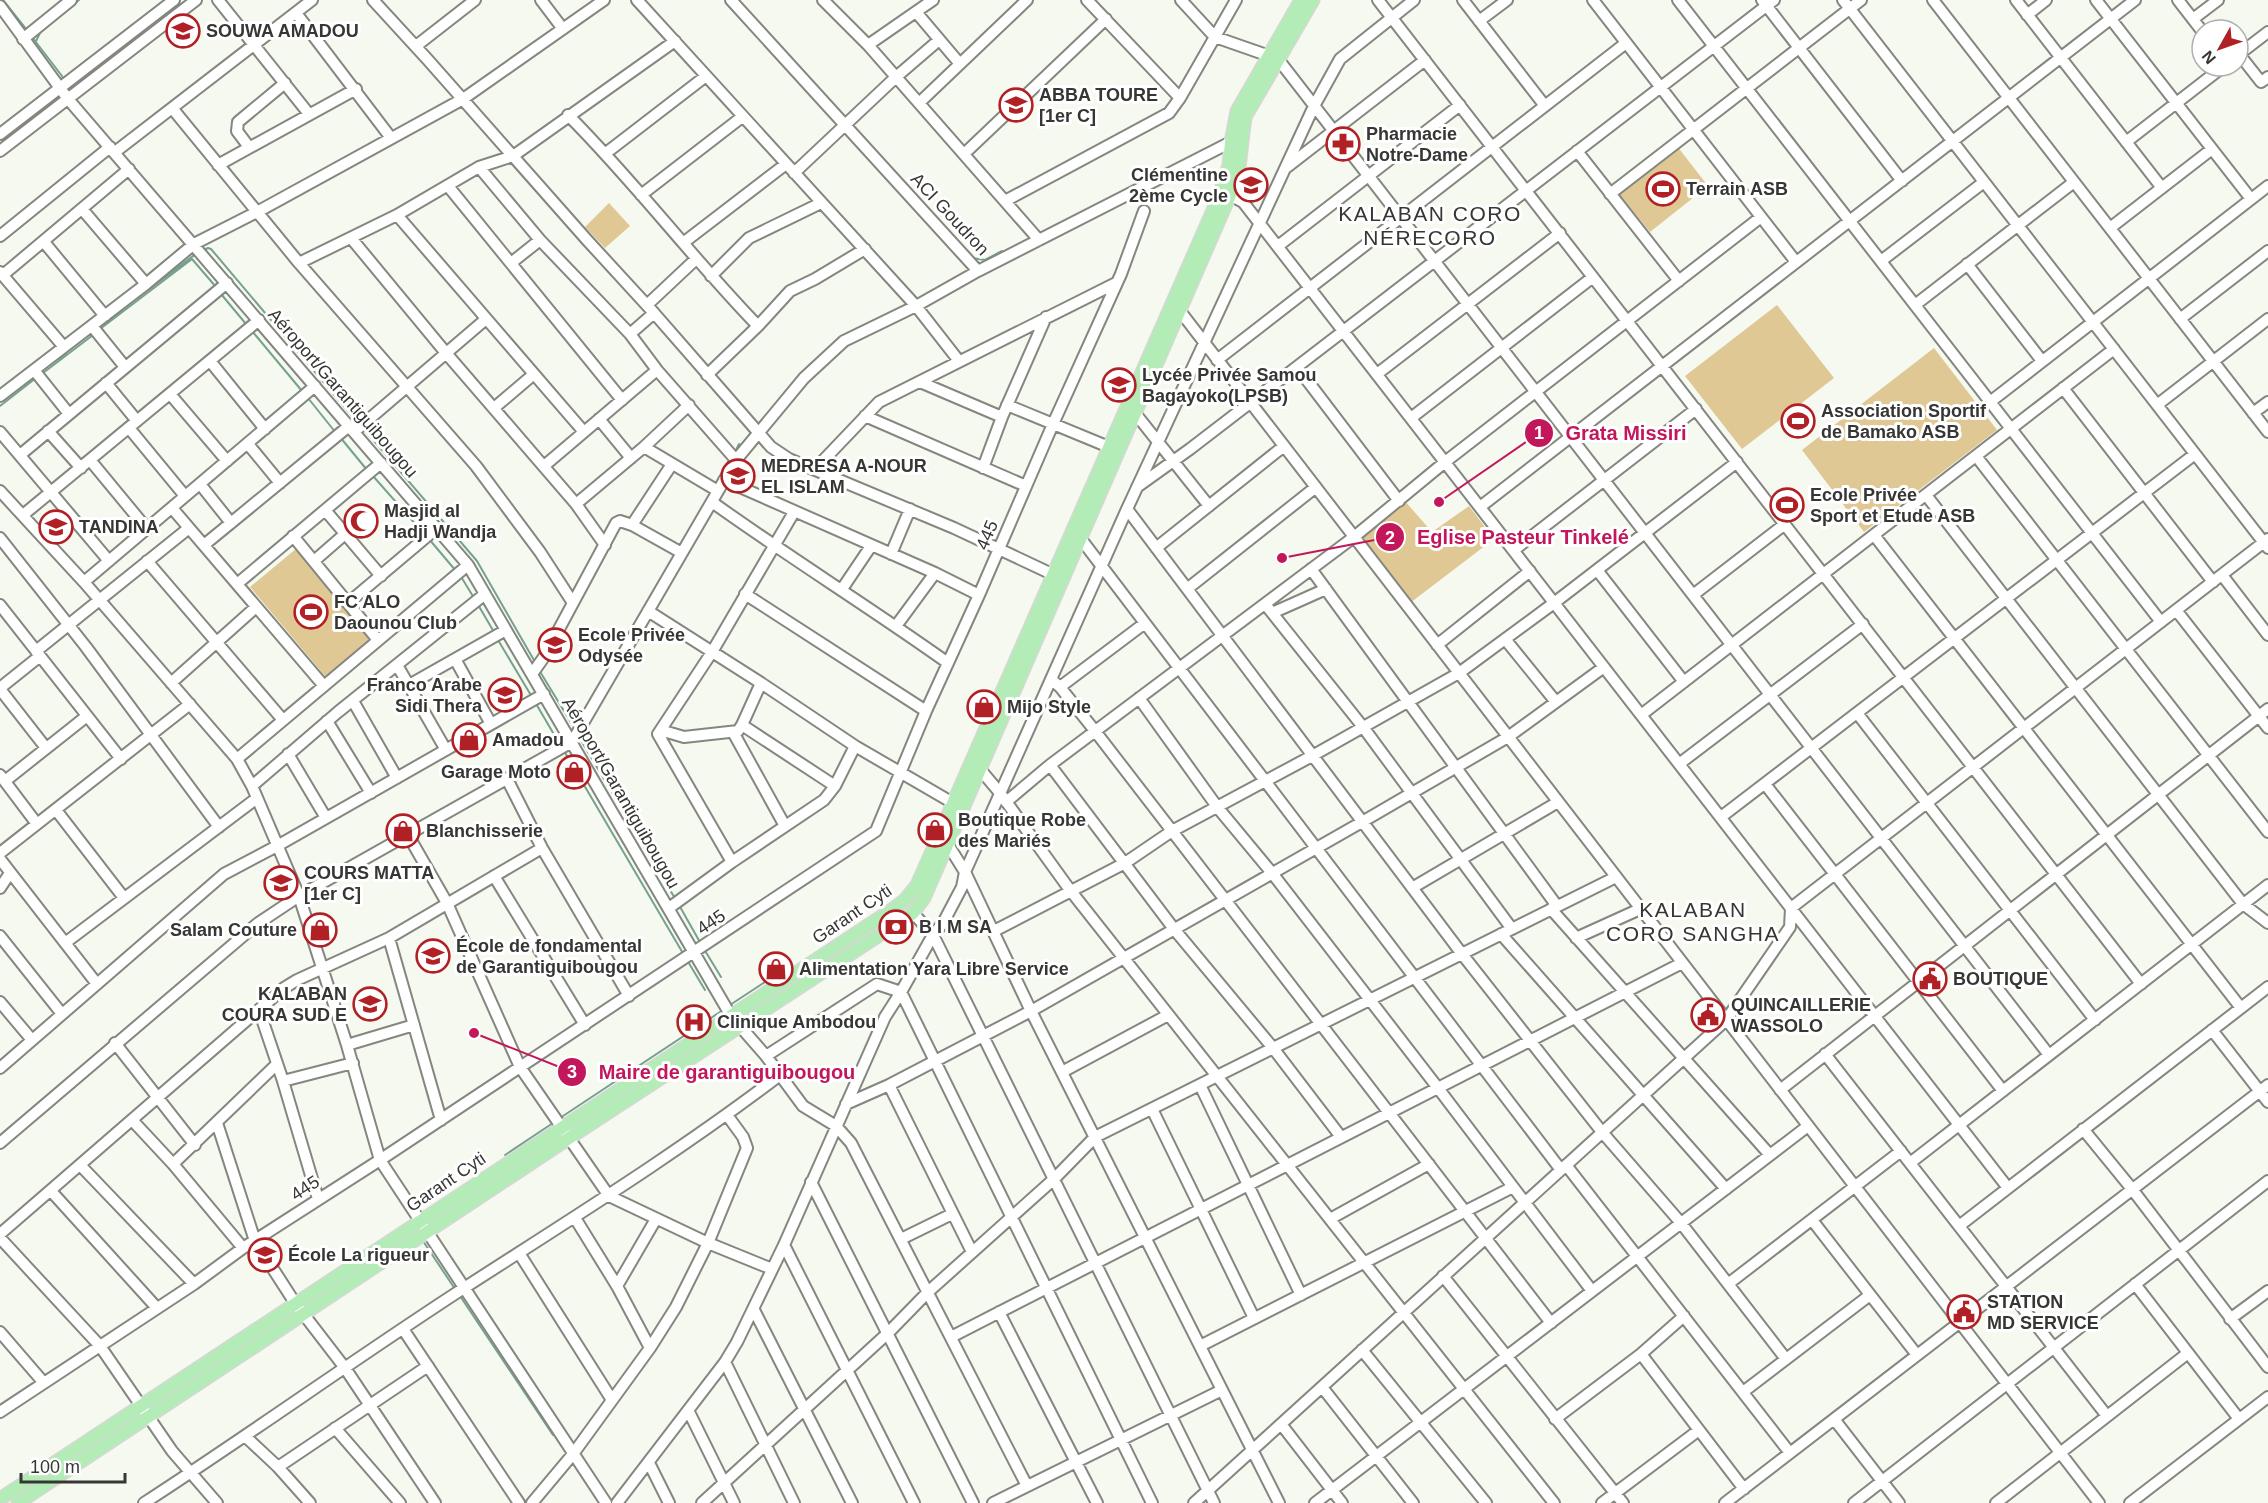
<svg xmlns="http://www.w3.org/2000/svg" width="2268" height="1503" font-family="Helvetica,sans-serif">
<rect width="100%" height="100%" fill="#f5f9ef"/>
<path fill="#e0c895" d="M1677 146 1708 186 1650 232 1618 193Z
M609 203 630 226 605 248 585 227Z
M1777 305 1834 378 1742 449 1685 376Z
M1934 348 1997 430 1864 532 1802 450Z
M1404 500 1432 532 1469 506 1494 539 1410 603 1359 535Z
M297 548 372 637 325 676 250 587Z"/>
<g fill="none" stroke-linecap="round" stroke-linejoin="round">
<path stroke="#75a28e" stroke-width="2" d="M3 0 27 30
M73 5 79 0
M32 37 62 76 64 81
M36 41 41 31
M204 250 208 248 211 249 359 424
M972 258 985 260 1002 251
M221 294 246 324
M137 298 197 253
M102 326 130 303
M100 329 192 259 216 287
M252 331 302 391
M58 359 66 353
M43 373 93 335
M308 398 336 433
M0 406 36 378
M363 428 477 561 535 662
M340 437 367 470
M734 454 739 444
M373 476 425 535
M429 539 456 571
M460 575 474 598
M477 603 494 632
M498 640 532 697
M539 670 575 729
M535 702 559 743
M579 737 676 900
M564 751 684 955
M679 905 701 944
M704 949 721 977
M687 960 705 990
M730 1005 768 980
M560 1118 723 1010
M505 1155 553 1123
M423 1241 455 1289
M460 1296 553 1435"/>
<defs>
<path id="minor" d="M218 0 309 114
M373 0 428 60 587 240 654 313 771 447 789 459 954 528 1054 575
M541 0 563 29
M637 0 916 306 959 361
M731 0 978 271
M823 0 868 45 1039 240
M1087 0 1180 98
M1181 0 1215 37 1278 59 2049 1055
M1378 0 2141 984
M1463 0 1545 106
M1593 0 1796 262
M1678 0 2161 622
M1762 0 1902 181
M1843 0 2268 548
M1933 0 2268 432
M2016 0 2162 188
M2096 0 2251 199
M2178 0 2202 31
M0 6 68 99 468 565 731 1016 766 1056 803 1106 836 1126 851 1143 1027 1486
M916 12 960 64
M296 13 391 138
M2027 15 2046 0
M2193 19 2218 0
M1479 21 1507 0
M23 39 71 0
M868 45 933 0
M416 46 475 0
M2239 54 2261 82 2268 77
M2238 55 2268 32
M919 103 1027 0
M172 108 299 263 476 466 540 552 573 603
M568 115C635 182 692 258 758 326
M0 134 174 0
M2126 142 2224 66
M249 147 237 131 238 122 285 83
M0 151 196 0
M1577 151 1679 281
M115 152 312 0
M606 153 706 76
M964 154 1106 19
M218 165 356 89
M479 167 540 240
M1287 167 1425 60
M794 173 896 77 939 40
M448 186 622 400
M1610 194 1861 0
M641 195 742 117
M1230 195 1243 202 2008 1188
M1005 201 1169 113 1180 98 1236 0
M82 209 146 284
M397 215 584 432
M2110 228 2212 149
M0 236 110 147
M351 238 446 353 576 504 605 545
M44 242 105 316
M683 243 786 164
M1278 246 1460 105
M1881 261 1984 182
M299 263 397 215 479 167 513 156 675 41
M511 263 540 240 630 334 657 370 736 460
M1967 264 2042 361
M0 272 64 347
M3 275 129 169
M711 276 749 238 821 203
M647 305 696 259
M1915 305 2074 182
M1180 311 2099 1503
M2180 319 2268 251
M92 326 125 367
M630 334 654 313
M1217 360 1626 43
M210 361 265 429
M1297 367 1399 501
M34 370 69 414
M1377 374 1560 233
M707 375 758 326 790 291 815 279 865 249
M920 382 1002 417
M106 383 137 421
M2063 388 2213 582
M170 394 227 461
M0 396 146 284 194 244 257 212 463 99 604 0
M1990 402 2268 186
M1007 405 1109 447
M2157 405 2268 319
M494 408 534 374
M1135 413 1209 506
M2253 413 2268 402
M865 416 1026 486
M1411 418 1593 277
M599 419 631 458
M129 428 185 496
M48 431 81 468
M0 432 109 561
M354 432 486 319
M248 444 280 483
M644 447 718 491
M20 455 227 283
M1976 456 2268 832
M90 460 147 529
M544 466 657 370
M983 468 1002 417 1046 317
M815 469 879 402 1116 283
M724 480 935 573 979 595
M200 484 231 523
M1137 487 1190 449 1774 0
M0 491 84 582 237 759 252 786 299 896 347 1045 380 1160 606 1503
M1926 495 2243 904 2268 923
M712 502C790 558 871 608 948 663
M576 504 644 447 689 405
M1480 507 2135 0
M172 508 324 686
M1127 509 1462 954 1602 1132 1681 1223 1786 1359
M325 510 381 576
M23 515 259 320
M632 525 672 464
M1874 535 2241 1008
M293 536 378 640
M0 538 86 647 219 827
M1081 539 1561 1170
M204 545 349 426
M1156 548 1284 446
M1514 550 1696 409
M891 554 910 509
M147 561 283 720
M314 561 345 534
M1311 569 1557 906
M1597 570 1684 682
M2222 575 2268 635
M84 582 315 386
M237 584 381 463
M842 589 871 546
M1187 589 1316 487
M745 594 926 711
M1693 595 1785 524
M348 603 437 528
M1265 604 1363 727 1512 929
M0 605 121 759
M2176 610 2268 728
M648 611 761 683 855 746 953 803
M1272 613 1326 589
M896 626 935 573
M1505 639 1556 702
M1437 645 1530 571
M36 651 189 528
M455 659 491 724
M397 665 446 750
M532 674 544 657 616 523 620 521 632 525 682 553
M1052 680 1060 687 1095 731 1551 1323
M171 683 256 607
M409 685 506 630
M1060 687 1145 623
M0 688 40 656
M0 689 46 748
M1139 698 1218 808 1272 873 1438 1088 1592 1291
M353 701 397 778
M1857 713 2095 1020
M1641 715 2114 349
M327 721 371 793
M742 725 835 786
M733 732 785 826
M658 734 712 652 794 512
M658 734 732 862
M658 734 667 732 684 737 738 731 742 725 761 683
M288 754 326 818
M237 759 468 565
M1679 764 1863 624
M975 765 979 768 1000 793 1070 890 1554 1503
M1050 765 1174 929 1273 1048 1341 1137
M0 775 37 824
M507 779 542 848 629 996
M5 781 87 716
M1765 784 2003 1091
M252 786 338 712 485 594
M1006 802 1050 765 1354 537 1445 462 1761 217
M56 810 124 898
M1721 817 2195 454
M408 835 447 903 520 1067 609 1196 708 1243 772 1269
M947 843 965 872 1031 1011 1279 1503
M0 853 190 704
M0 859 97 984
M494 876 585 1025
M0 888 10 873
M1412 888 1558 802
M669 908 732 862 824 800 835 786 855 746
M1551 909 1770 1155
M913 913 933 935 1214 1503
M994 931 1125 863 1172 831 1312 756 1459 673 1554 603 1737 462
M1501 934 1726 1189
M0 936 62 1014
M389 938 441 1120
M1576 938 1640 909
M65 943 257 798
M0 1002 32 1040
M259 1010 283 1081 318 1199
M2212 1030 2268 1102
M115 1043 195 1145
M347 1045 414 1025
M1825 1054 2107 1416
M766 1056 877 984 901 992 1152 1503
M0 1068 224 874 277 846 544 694
M1062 1072 1168 1015
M283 1081 353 1063
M889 1085 972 1252
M1200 1085 1301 1295
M1780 1090 2268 709
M846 1104 889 1085 1031 1011 1362 822 1508 737 1604 667
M1152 1109 1254 1318
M132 1120 173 1164 243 1248
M217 1123 255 1241 295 1303 345 1368 435 1503
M2083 1129 2132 1189 2268 1367
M0 1143 257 924 299 896 572 742 736 460 804 378 844 341 916 306 978 271 1231 142 1238 141
M1910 1163 2268 885
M173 1164 277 1064
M1566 1165 1790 1453
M81 1166 194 1284
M811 1182 973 1503
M51 1191 157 1308
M575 1218 617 1286 650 1348
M1330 1219 1429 1164
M1812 1220 1917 1355
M1959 1226 2268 987
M0 1234 284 988 297 980 389 938 542 848
M0 1238 100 1346 172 1451 217 1503
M901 1239 952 1214
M784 1245 914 1503
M519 1253 612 1400
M1443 1276 1623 1503
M1728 1284 1901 1151
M2135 1284 2239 1419
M617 1286 656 1219
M754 1310 852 1503
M999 1312 1097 1503
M2230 1319 2268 1291
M403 1329 519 1503
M0 1332 44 1383
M951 1337 1682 963
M1200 1346 1513 1187
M1362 1350 1486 1503
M1641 1354 1744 1489
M725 1362 794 1503
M1322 1387 1413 1503
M1743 1392 1870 1295
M688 1410 734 1503
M0 1412 194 1284 243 1248 380 1160 876 831 926 711 979 595 1053 424 1121 274 1144 211
M1555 1419 1641 1354 1684 1316
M1834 1419 1899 1503
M1281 1424 1342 1503
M335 1428 400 1503
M246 1437 278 1467 310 1503
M649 1463 669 1503
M278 1467 428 1366
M144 1503C252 1433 356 1358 464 1288 571 1219 679 1152 780 1075
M532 1503 573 1454 650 1348 676 1307 708 1243 747 1148 743 1137 727 1115
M617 1503 725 1362 737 1342 784 1245 885 1017 901 992 933 935 943 923 962 887 965 872 1127 509 1314 106 1340 59 1414 0
M702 1503 888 1333 928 1292 1054 1179 1095 1137 1616 877
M993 1503 1222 1390
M1194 1503 1726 1020 1790 927 1791 908 2268 539
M1315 1503 1808 1126
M1602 1503 1699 1430
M1725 1503 2268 1085
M1854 1503 2268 1181
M1996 1503 2188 1353
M2130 1503 2268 1397"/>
<path id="major" d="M0 1499 893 909 905 900 917 885 937 840 1218 199 1229 165 1231 142 1237 111 1301 0
M18 1503 569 1138 913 913 924 898 1230 195 1239 167 1245 117 1313 0"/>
</defs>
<use href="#minor" stroke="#84877f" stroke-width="14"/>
<use href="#major" stroke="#d7d7d6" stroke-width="15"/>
<use href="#minor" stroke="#fff" stroke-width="10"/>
<use href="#major" stroke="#b3ecb6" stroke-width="12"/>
</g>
<defs>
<symbol id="school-ring" viewBox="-11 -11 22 22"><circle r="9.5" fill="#fff" stroke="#b12025" stroke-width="1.5"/><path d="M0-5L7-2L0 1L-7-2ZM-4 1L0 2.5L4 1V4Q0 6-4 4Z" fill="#b12025"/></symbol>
<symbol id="pharmacy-ring" viewBox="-11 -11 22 22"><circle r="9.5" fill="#fff" stroke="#b12025" stroke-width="1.5"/><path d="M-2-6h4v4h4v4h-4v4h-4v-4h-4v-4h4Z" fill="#b12025"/></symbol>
<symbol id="stadium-ring" viewBox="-11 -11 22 22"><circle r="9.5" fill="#fff" stroke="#b12025" stroke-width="1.5"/><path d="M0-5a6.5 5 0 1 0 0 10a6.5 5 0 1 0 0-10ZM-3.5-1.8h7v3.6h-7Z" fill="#b12025"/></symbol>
<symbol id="mosque-ring" viewBox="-11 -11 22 22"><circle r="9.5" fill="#fff" stroke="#b12025" stroke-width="1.5"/><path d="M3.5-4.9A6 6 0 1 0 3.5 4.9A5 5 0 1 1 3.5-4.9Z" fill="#b12025"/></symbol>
<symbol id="shop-ring" viewBox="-11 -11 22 22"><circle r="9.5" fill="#fff" stroke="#b12025" stroke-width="1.5"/><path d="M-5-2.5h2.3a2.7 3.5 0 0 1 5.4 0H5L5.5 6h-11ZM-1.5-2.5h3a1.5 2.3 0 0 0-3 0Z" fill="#b12025"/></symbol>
<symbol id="bank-ring" viewBox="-11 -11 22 22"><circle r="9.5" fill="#fff" stroke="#b12025" stroke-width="1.5"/><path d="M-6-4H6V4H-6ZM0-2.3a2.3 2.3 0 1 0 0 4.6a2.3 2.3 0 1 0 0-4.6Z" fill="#b12025"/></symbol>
<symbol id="civic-ring" viewBox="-11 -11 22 22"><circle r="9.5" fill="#fff" stroke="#b12025" stroke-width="1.5"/><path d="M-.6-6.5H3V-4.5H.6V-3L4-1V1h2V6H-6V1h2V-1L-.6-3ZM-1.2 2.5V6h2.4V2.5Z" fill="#b12025"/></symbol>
<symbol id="hospital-ring" viewBox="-11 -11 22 22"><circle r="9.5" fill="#fff" stroke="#b12025" stroke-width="1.5"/><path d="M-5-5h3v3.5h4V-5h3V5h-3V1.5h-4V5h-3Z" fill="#b12025"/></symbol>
</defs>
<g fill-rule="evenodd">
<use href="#school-ring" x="164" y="12" width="38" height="38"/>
<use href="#school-ring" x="997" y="86" width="38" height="38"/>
<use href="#pharmacy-ring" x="1324" y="125" width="38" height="38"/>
<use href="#school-ring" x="1232" y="166" width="38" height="38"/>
<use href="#stadium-ring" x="1644" y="170" width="38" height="38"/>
<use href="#school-ring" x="1100" y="366" width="38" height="38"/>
<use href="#stadium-ring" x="1779" y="402" width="38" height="38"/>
<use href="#school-ring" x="719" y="457" width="38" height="38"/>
<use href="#stadium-ring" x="1768" y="486" width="38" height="38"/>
<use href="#mosque-ring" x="342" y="502" width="38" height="38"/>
<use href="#school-ring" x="37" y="508" width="38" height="38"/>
<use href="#stadium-ring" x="292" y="593" width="38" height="38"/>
<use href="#school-ring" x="536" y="626" width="38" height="38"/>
<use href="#school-ring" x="486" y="676" width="38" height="38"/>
<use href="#shop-ring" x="965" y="688" width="38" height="38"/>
<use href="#shop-ring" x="450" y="721" width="38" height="38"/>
<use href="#shop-ring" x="555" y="753" width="38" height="38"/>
<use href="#shop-ring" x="916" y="811" width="38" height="38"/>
<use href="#shop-ring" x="384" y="812" width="38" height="38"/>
<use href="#school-ring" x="262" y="864" width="38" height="38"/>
<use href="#bank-ring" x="877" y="908" width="38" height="38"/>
<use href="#shop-ring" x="301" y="911" width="38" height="38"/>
<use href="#school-ring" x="414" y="937" width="38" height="38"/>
<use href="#shop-ring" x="757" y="950" width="38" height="38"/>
<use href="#civic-ring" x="1911" y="960" width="38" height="38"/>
<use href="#school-ring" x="351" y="985" width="38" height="38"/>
<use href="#civic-ring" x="1689" y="996" width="38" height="38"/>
<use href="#hospital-ring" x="675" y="1003" width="38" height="38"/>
<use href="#school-ring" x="246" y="1236" width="38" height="38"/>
<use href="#civic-ring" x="1945" y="1293" width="38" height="38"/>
</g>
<g text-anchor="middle" stroke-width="6" stroke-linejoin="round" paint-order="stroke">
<g font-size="18" font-weight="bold" fill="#363734" stroke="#fff" text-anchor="start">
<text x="206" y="37">SOUWA AMADOU</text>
<text x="1039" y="101">ABBA TOURE<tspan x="1039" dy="21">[1er C]</tspan></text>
<text x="1366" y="140">Pharmacie<tspan x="1366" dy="21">Notre-Dame</tspan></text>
<text x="1228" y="181" text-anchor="end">Clémentine<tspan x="1228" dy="21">2ème Cycle</tspan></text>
<text x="1686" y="195">Terrain ASB</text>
<text x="1142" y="381">Lycée Privée Samou<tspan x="1142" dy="21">Bagayoko(LPSB)</tspan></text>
<text x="1821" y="417">Association Sportif<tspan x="1821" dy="21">de Bamako ASB</tspan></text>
<text x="761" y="472">MEDRESA A-NOUR<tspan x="761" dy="21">EL ISLAM</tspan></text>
<text x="1810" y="501">Ecole Privée<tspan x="1810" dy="21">Sport et Etude ASB</tspan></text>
<text x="384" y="517">Masjid al<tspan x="384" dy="21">Hadji Wandja</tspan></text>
<text x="79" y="533">TANDINA</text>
<text x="334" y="608">FC ALO<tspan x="334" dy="21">Daounou Club</tspan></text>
<text x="578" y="641">Ecole Privée<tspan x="578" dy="21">Odysée</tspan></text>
<text x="482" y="691" text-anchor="end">Franco Arabe<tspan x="482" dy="21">Sidi Thera</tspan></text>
<text x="1007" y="713">Mijo Style</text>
<text x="492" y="746">Amadou</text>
<text x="551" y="778" text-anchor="end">Garage Moto</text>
<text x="958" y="826">Boutique Robe<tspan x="958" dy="21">des Mariés</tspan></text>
<text x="426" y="837">Blanchisserie</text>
<text x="304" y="879">COURS MATTA<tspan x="304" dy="21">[1er C]</tspan></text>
<text x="919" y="933">B I M SA</text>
<text x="297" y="936" text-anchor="end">Salam Couture</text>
<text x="456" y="952">École de fondamental<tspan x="456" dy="21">de Garantiguibougou</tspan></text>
<text x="799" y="975">Alimentation Yara Libre Service</text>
<text x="1953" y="985">BOUTIQUE</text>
<text x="347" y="1000" text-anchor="end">KALABAN<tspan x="347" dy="21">COURA SUD E</tspan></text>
<text x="1731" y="1011">QUINCAILLERIE<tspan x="1731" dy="21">WASSOLO</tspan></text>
<text x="717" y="1028">Clinique Ambodou</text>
<text x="288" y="1261">École La rigueur</text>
<text x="1987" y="1308">STATION<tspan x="1987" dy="21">MD SERVICE</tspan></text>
</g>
<g font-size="18" fill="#363734" stroke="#fff">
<text transform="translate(950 214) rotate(47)" y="6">ACI Goudron</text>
<text transform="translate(343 393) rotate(49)" y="6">Aéroport/Garantiguibougou</text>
<text transform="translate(987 535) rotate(-67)" y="6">445</text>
<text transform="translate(621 793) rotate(60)" y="6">Aéroport/Garantiguibougou</text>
<text transform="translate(852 914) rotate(-34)" y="6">Garant Cyti</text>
<text transform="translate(711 922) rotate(-34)" y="6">445</text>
<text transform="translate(446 1182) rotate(-34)" y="6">Garant Cyti</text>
<text transform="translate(305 1188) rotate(-33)" y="6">445</text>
</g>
<g font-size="21" letter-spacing="1.5" fill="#363734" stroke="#fff">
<text x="1430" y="221">KALABAN CORO<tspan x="1430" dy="24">NÉRECORO</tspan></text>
<text x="1693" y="917">KALABAN<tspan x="1693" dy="24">CORO SANGHA</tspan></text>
</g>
</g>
<path fill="none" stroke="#c2185b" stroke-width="2" d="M1439 502L1539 433M1282 558L1390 537M474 1033L572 1072"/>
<g fill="#c2185b" stroke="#fff" stroke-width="2">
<circle cx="1439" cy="502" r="6"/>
<circle cx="1282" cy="558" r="6"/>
<circle cx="474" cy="1033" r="6"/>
<circle cx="1539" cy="433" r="15"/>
<circle cx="1390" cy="537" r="15"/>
<circle cx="572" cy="1072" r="15"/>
</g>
<g font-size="18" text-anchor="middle" font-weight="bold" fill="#fff">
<text x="1539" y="439">1</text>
<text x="1390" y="544">2</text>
<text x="572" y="1078">3</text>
</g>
<g font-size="20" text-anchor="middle" font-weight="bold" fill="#c2185b" stroke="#fff" stroke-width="6" stroke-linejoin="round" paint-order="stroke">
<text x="1626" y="440">Grata Missiri</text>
<text x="1523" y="544">Eglise Pasteur Tinkelé</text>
<text x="727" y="1079">Maire de garantiguibougou</text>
</g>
<g transform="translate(2220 48) rotate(230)"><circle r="28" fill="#ffffff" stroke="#afafae" stroke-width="1.5"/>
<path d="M0-4.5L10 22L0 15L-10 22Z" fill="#b12025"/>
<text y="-9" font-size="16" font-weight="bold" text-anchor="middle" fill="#363734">N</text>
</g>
<path d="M21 1473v9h104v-9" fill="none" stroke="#363734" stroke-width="3"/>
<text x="30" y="1473" font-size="18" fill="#363734" stroke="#ffffff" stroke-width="4.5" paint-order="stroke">100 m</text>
</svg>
